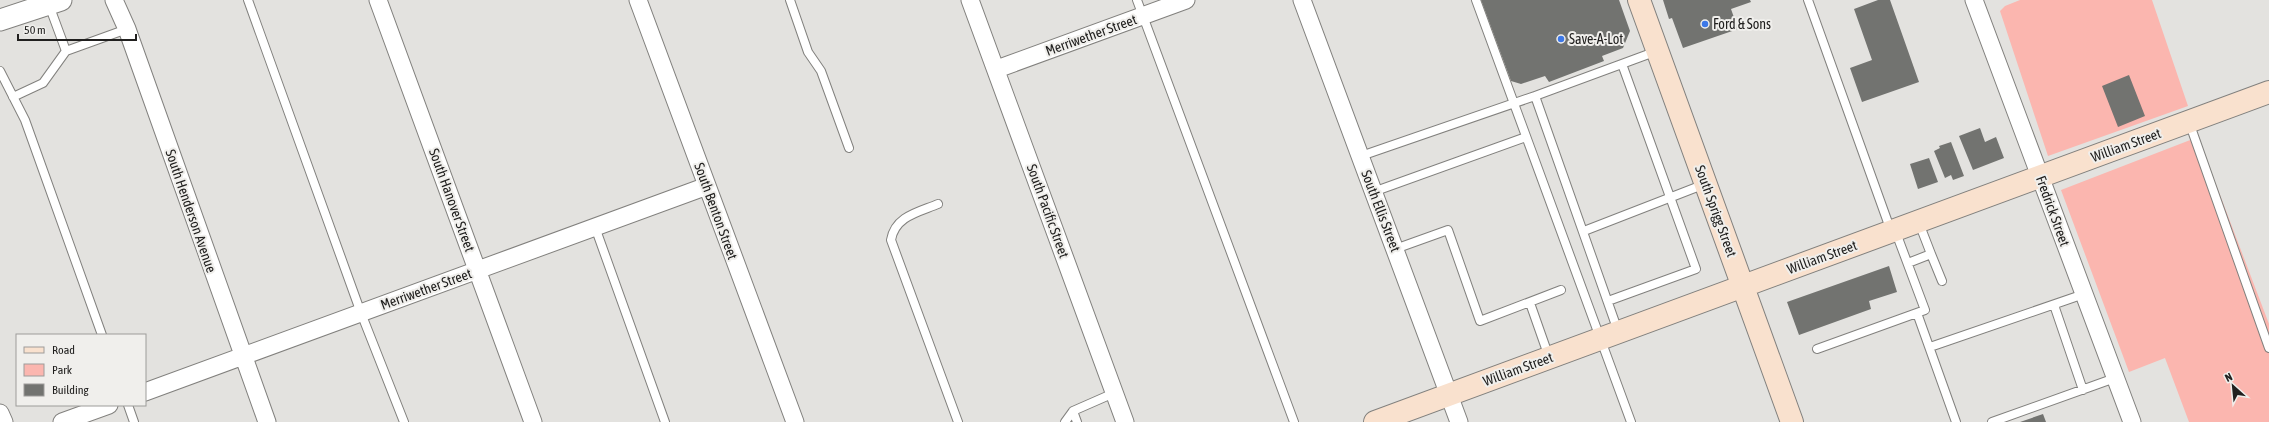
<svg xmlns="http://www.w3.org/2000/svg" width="2269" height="422" font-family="'Asap Condensed',sans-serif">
<rect width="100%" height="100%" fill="#e3e2df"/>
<path fill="#fbb6af" d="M2020 0H2152L2188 106 2048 156 2000 11 2005 6Z
M2198 137 2269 324V422H2189L2165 358 2129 372 2061 190Z"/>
<path fill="#727370" d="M1481 0H1619L1630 31 1623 48 1602 56 1604 61 1549 82 1545 76 1521 84 1511 81Z
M1663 0H1750L1751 2 1731 9 1738 29 1683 48 1672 18 1669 19Z
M1878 0H1890L1919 82 1862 102 1850 68 1872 60 1854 9Z
M2129 75 2145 116 2118 127 2102 86Z
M1980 128 1985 142 1996 137 2004 158 1973 170 1959 136Z
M1951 142 1964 176 1953 180 1951 175 1945 178 1934 151 1940 148 1939 146Z
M1929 158 1938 182 1918 189 1910 164Z
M1889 266 1897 292 1869 301 1871 309 1799 335 1787 302Z
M2043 414 2046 422H2020Z"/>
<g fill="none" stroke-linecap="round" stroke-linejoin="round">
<defs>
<path id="service" d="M248 0 361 313 404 422
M790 0 808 52 821 71 849 148
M1137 0 1294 422
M1476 0 1631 422
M1808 0 1891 231
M49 5 66 51 127 29
M0 71 25 120 102 335
M1535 96 1618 331
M13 97 43 83 66 51
M2189 122 2269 348
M1361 156 1535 96 1657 51
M1373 192 1526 137
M938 204C919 212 895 216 891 240L958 422
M1919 223 1931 254
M595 227 665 422
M1584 231 1705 184
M1395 249 1448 230 1480 321 1561 290
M1908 263 1931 254 1942 281
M1608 301 1696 269 1622 64
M1530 303 1549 357
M2054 305 2083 390
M1917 313 1956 422
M1930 347 2084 294
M1817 349 1925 310 1895 230
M128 405 134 422
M1073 411 1077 422
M1065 422 1073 411 1114 393
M1992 422 2115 378"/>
<path id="minor" d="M114 0 127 29 267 422
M378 0 533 422
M638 0 795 422
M970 0 1125 422
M1302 0 1459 422
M1974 0 2132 422
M997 69 1186 0
M145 392 707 186
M0 413 4 422
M62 422 109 405"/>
<path id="tertiary" d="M0 20 61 0"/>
<path id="secondary" d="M1639 0 1792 422
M1375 422 2269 92"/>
</defs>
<use href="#service" stroke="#82817e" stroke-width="10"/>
<use href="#minor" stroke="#82817e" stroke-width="19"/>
<use href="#tertiary" stroke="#82817e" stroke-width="23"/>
<use href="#secondary" stroke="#82817e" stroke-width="24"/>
<use href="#service" stroke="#fff" stroke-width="8"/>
<use href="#minor" stroke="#fff" stroke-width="17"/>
<use href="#tertiary" stroke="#fff" stroke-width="21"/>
<use href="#secondary" stroke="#f9e1ce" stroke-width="22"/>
</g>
<g fill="#3d78e7" stroke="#f0efec" stroke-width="1.5">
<circle cx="1705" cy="24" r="4"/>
<circle cx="1561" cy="39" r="4"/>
</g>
<g text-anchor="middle" stroke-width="4" stroke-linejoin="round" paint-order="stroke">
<g font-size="14" fill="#21201f" stroke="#f0efec" text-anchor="start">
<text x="1713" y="29">Ford &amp; Sons</text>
<text x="1569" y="44">Save-A-Lot</text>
</g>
<g font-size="14" fill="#21201f" stroke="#f0efec">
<text transform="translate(1091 35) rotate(-20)" y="5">Merriwether Street</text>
<text transform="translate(2126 145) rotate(-20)" y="5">William Street</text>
<text transform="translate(452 200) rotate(70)" y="5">South Hanover Street</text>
<text transform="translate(191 211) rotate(71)" y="5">South Henderson Avenue</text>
<text transform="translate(716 211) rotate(70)" y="5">South Benton Street</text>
<text transform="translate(1048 211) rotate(70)" y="5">South Pacific Street</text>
<text transform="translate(1381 211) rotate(69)" y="5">South Ellis Street</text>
<text transform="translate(1716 211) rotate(70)" y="5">South Sprigg Street</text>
<text transform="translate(2053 211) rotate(70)" y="5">Fredrick Street</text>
<text transform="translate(1822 257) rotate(-20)" y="5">William Street</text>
<text transform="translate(426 289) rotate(-20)" y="5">Merriwether Street</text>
<text transform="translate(1518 369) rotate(-20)" y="5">William Street</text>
</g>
</g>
<rect x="16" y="334" width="130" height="72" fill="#f0efec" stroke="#9d9c9a"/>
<rect x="24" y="347" width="20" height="6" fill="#f9e1ce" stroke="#9d9c9a"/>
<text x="52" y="354" font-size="12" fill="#21201f">Road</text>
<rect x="24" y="364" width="20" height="12" fill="#fbb6af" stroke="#9d9c9a"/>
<text x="52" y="374" font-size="12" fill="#21201f">Park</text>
<rect x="24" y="384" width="20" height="12" fill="#727370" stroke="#9d9c9a"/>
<text x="52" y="394" font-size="12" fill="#21201f">Building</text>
<g transform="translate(2233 386) rotate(333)" stroke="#f0efec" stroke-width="3" paint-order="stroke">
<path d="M0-3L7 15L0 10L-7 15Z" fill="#21201f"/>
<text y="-6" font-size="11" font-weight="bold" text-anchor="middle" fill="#21201f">N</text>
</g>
<path d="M18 34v6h118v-6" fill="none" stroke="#21201f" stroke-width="2"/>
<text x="24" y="34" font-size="12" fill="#21201f" stroke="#f0efec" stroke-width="3" paint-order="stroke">50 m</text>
</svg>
